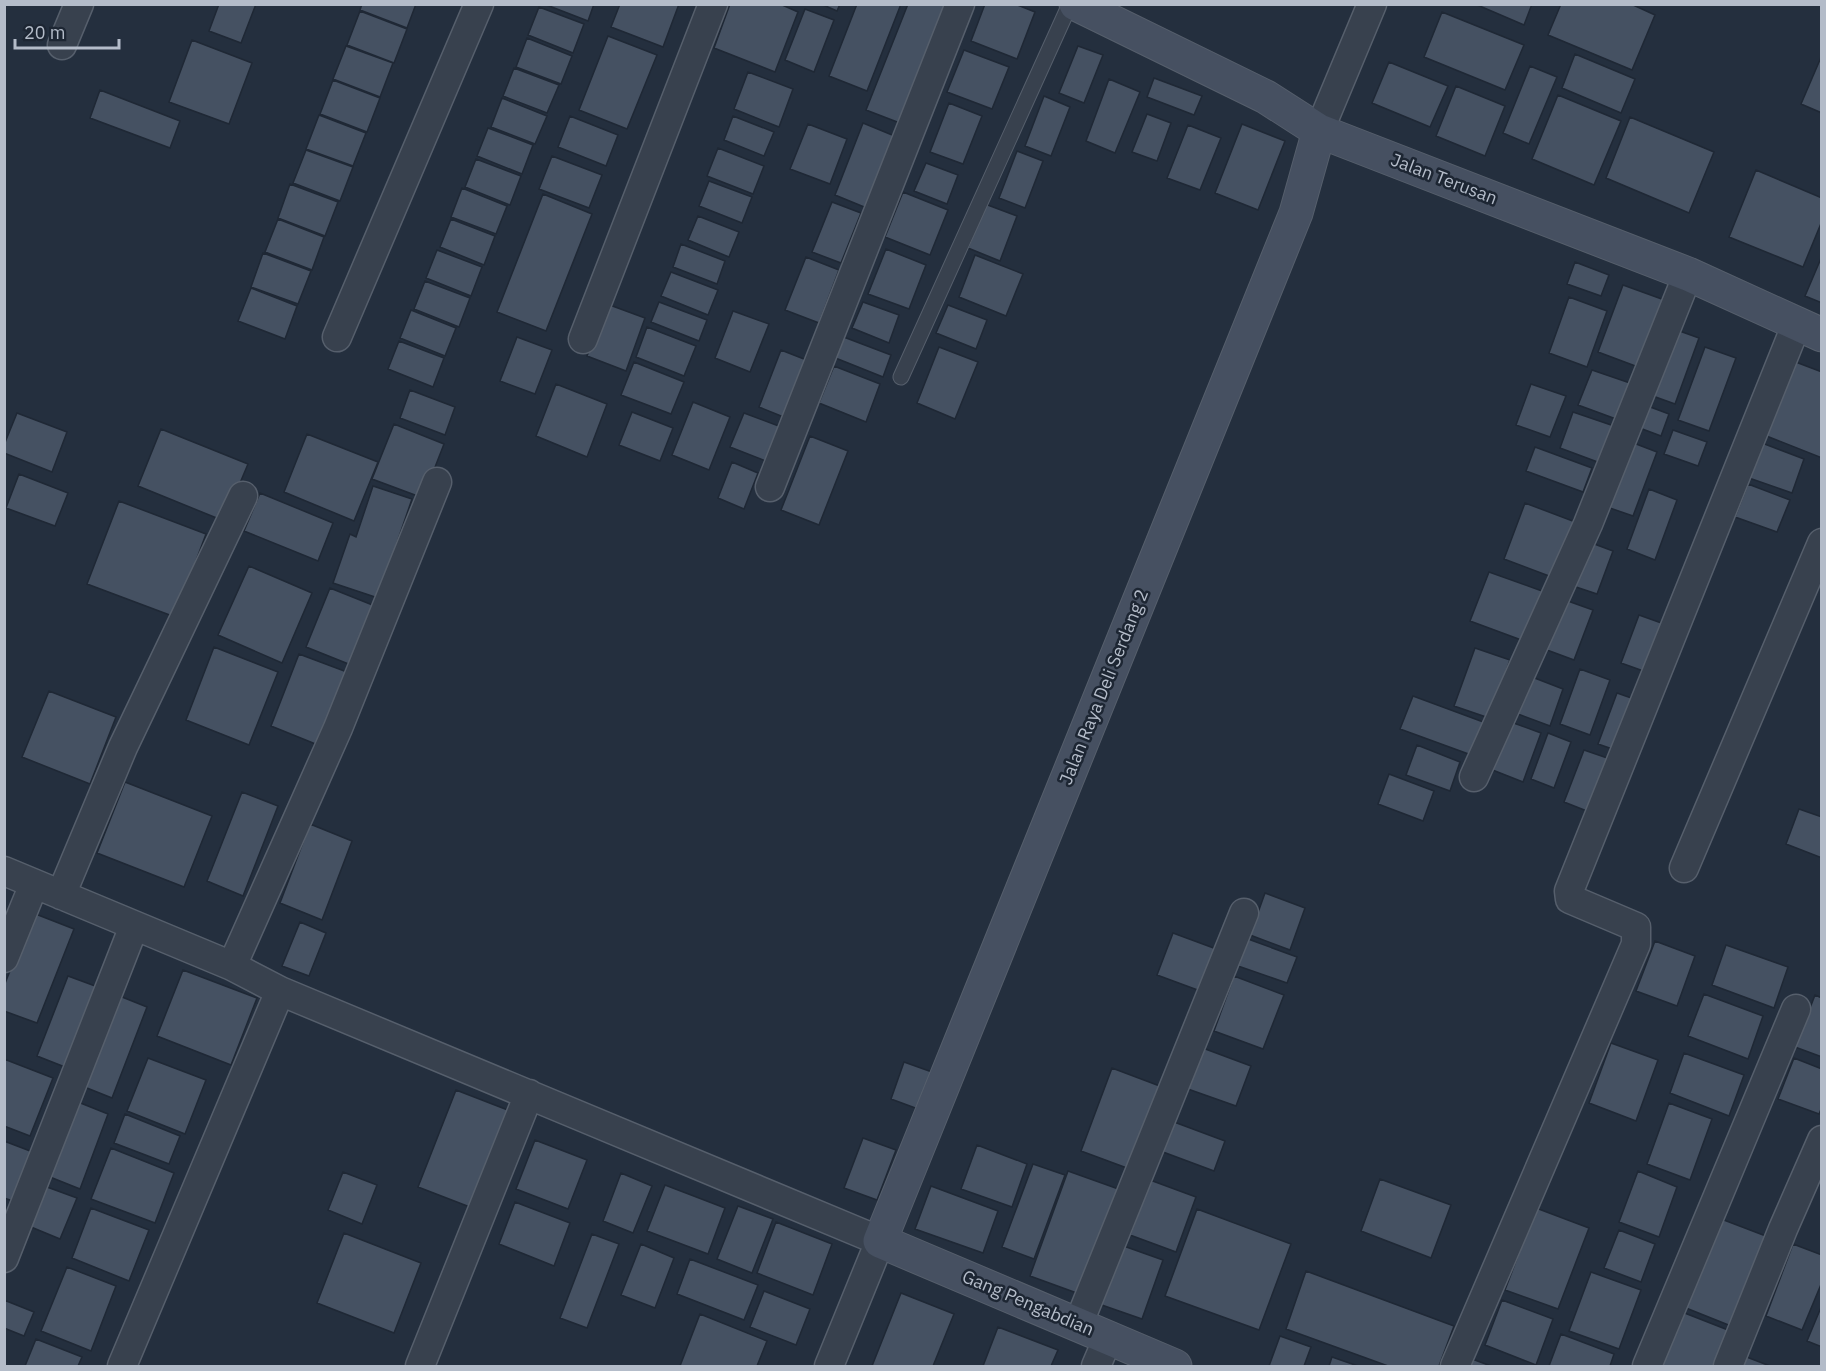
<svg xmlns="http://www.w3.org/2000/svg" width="1826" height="1371" font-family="'IBM Plex Sans',sans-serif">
<rect width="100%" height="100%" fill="#242f3e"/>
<path fill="#455162" stroke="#1f2835" stroke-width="1.5" d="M219 4H256L241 43 209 31Z
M362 4H416L407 28 360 10Z
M544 4H594L588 21Z
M620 4H679L663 47 611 27Z
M730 4H780L798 12 775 72 714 48Z
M821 4H840L837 11Z
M857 4H901L867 91 829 76Z
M908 4H952L905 125 866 110Z
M985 4H1015L1035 12 1017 59 971 41Z
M1475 4H1532L1524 25Z
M1561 4H1631L1655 15 1632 70 1548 35Z
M539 7 584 24 573 53 528 35Z
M805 9 834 20 814 72 785 60Z
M360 11 407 29 394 63 347 45Z
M1442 12 1524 45 1505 90 1424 57Z
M608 36 657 55 627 129 579 110Z
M527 38 572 56 561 84 516 67Z
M192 40 252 63 229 124 169 102Z
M346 46 393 63 380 97 333 79Z
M1078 46 1103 55 1084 103 1059 93Z
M964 50 1009 67 992 109 947 92Z
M1575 54 1635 79 1621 113 1562 88Z
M1822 55V113L1801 104Z
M1389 62 1448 86 1430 127 1372 103Z
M1530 66 1557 77 1529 144 1503 133Z
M514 68 559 85 547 113 503 96Z
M748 72 793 89 779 127 734 109Z
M1154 78 1202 96 1194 115 1147 97Z
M1109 79 1140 92 1115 153 1086 141Z
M333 80 380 98 367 132 320 114Z
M1456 86 1505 106 1485 156 1436 136Z
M100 90 180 121 170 148 90 118Z
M1558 95 1621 121 1594 185 1532 159Z
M1044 96 1070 107 1051 156 1025 146Z
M502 98 547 116 535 144 491 127Z
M949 103 982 116 963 164 930 152Z
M1147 114 1171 123 1157 161 1132 152Z
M319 115 366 133 353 166 306 149Z
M570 116 618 135 606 166 558 147Z
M733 116 774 132 764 156 724 140Z
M1630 117 1714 152 1689 213 1606 178Z
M863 123 897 137 869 209 835 195Z
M808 124 847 139 830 184 790 169Z
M1242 124 1285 141 1258 210 1215 193Z
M1188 125 1221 138 1200 190 1167 178Z
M488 128 533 145 522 174 477 156Z
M718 148 764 166 753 194 707 176Z
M306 150 353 167 340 201 293 183Z
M1017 151 1043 161 1025 208 999 198Z
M552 156 602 175 589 208 539 189Z
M476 159 521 176 510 205 465 187Z
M926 163 958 175 947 204 914 191Z
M1756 170 1822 198V221L1803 267 1729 237Z
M709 181 752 197 742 223 699 206Z
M290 184 338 202 325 236 278 218Z
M462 188 507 206 496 234 451 217Z
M903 192 948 210 930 255 885 237Z
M543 194 592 214 546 331 497 312Z
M832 202 861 213 841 263 812 252Z
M985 204 1017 216 1000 261 968 248Z
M698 216 739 232 729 257 688 240Z
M278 219 324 237 312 270 265 252Z
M451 219 495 236 484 265 440 247Z
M681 244 725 261 717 284 673 267Z
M886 249 926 265 909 309 868 294Z
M437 250 482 267 471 296 426 278Z
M263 253 311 271 298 304 251 287Z
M975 255 1023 274 1006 316 959 297Z
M1822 256V303L1805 296Z
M806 257 839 270 819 323 785 310Z
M1575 262 1609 275 1601 296 1567 284Z
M671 272 718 290 708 315 661 296Z
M425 281 470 298 459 327 414 309Z
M1623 285 1670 302 1646 370 1598 352Z
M251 288 297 306 285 339 238 321Z
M1569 297 1607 311 1587 367 1549 353Z
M659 302 707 320 699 341 651 322Z
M863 302 899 315 889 343 852 328Z
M607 304 645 318 626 371 587 356Z
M948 305 987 320 976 349 936 333Z
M411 310 456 328 445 356 400 338Z
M733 311 769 324 750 372 715 358Z
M647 327 696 346 684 376 636 357Z
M1674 329 1699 338 1675 404 1650 395Z
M841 336 891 355 883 377 833 357Z
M517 337 552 350 535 394 500 381Z
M399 341 444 358 433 387 388 369Z
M939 347 978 362 955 419 917 403Z
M1705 347 1736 358 1709 431 1678 420Z
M781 350 809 361 786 418 759 407Z
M1793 361 1822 372V458L1764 435Z
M634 362 684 382 671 414 621 395Z
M834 366 880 384 866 422 819 403Z
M1592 370 1630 383 1616 419 1578 405Z
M556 384 607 404 587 457 536 436Z
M1531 384 1566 396 1550 437 1516 425Z
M410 390 455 407 445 435 400 418Z
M693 402 730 417 709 470 672 455Z
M1645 405 1669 414 1661 436 1637 427Z
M632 412 673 428 660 461 619 445Z
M1573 412 1617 427 1603 464 1560 448Z
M17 413 67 432 52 472 4 453V445Z
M744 413 784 428 771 463 730 447Z
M394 424 444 444 423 498 372 479Z
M161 429 248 464 224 521 138 486Z
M1673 430 1707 442 1698 466 1664 454Z
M307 434 378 462 354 521 284 492Z
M810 436 848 451 819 525 781 510Z
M1631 442 1657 452 1633 516 1607 507Z
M1762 443 1804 459 1792 493 1749 478Z
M1535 447 1592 468 1583 492 1526 471Z
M732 462 758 473 744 509 718 498Z
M19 474 68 493 55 526 6 508Z
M1748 484 1790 500 1777 532 1735 517Z
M373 486 412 499 378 598 333 583 350 534 356 537Z
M1649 489 1677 500 1655 560 1627 549Z
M260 493 333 523 318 561 244 531Z
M119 501 206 534 175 617 87 584Z
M1525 503 1578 523 1557 579 1504 559Z
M1589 542 1613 551 1597 594 1573 586Z
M249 566 312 593 282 663 218 635Z
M1489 572 1542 591 1524 641 1470 621Z
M330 588 375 606 351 665 306 647Z
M1565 600 1593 610 1574 660 1547 650Z
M1639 615 1667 625 1649 673 1621 663Z
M214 647 278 672 249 745 186 720Z
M1475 648 1510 660 1489 718 1454 706Z
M299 654 347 672 318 745 271 726Z
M1580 669 1610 680 1590 735 1560 724Z
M1532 677 1563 689 1550 726 1518 714Z
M49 691 116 717 90 784 22 757Z
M1617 693 1640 701 1621 752 1598 744Z
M1413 696 1486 723 1474 756 1400 729Z
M1508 721 1541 733 1523 782 1490 769Z
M1548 733 1571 742 1554 788 1531 779Z
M1417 745 1460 762 1450 791 1406 775Z
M1584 750 1616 761 1597 815 1564 802Z
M1389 774 1434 791 1423 821 1378 804Z
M125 782 212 816 184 887 97 853Z
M242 792 278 806 243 896 207 881Z
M1799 809 1822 817V858L1786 844Z
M310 824 352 841 322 920 280 903Z
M1265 893 1305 908 1290 950 1250 935Z
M33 913 74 929 37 1023 4 1011V986Z
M300 922 326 933 309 976 282 966Z
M1173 933 1219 950 1203 992 1157 975Z
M1248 939 1297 957 1287 983 1238 966Z
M1655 941 1695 956 1677 1006 1636 991Z
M1726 945 1788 967 1774 1008 1712 985Z
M183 970 257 998 231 1065 157 1036Z
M68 976 106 990 75 1071 37 1056Z
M1234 976 1284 995 1263 1049 1214 1031Z
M1704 994 1763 1016 1748 1059 1688 1036Z
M117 995 147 1007 112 1098 82 1086Z
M1815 995 1822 998V1057L1795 1047Z
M1611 1043 1658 1060 1636 1121 1589 1103Z
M1200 1047 1251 1066 1236 1106 1185 1088Z
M1684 1053 1744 1075 1729 1116 1670 1093Z
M148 1058 206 1080 185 1134 127 1111Z
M1794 1058 1822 1069V1107L1819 1114 1778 1099Z
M4 1059 53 1078 30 1136 4 1126Z
M904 1062 932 1072 918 1109 891 1099Z
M1112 1068 1165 1088 1135 1171 1081 1151Z
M456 1090 513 1112 475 1209 418 1187Z
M73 1100 108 1114 80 1189 45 1175Z
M1669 1103 1712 1119 1690 1180 1647 1164Z
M125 1114 180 1136 169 1164 114 1143Z
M1166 1119 1225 1141 1214 1171 1155 1149Z
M863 1138 896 1150 877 1200 844 1188Z
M535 1140 587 1160 568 1209 516 1189Z
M4 1141 38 1154 19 1203 4 1198Z
M977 1145 1027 1164 1012 1207 961 1189Z
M111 1148 174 1173 155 1223 91 1199Z
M1033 1164 1065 1175 1034 1259 1002 1247Z
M1068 1171 1124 1191 1085 1296 1030 1276Z
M1638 1171 1677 1187 1659 1237 1619 1222Z
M343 1172 377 1185 362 1224 328 1210Z
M621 1173 652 1186 633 1233 603 1221Z
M1380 1179 1451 1205 1431 1258 1361 1231Z
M1150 1180 1196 1197 1176 1252 1130 1235Z
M665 1185 725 1208 708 1254 647 1231Z
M931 1186 998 1211 983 1253 915 1229Z
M47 1187 77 1198 60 1239 31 1227Z
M515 1202 570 1223 554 1266 499 1244Z
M738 1206 773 1219 752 1273 717 1259Z
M91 1208 149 1230 129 1281 72 1258Z
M1536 1208 1589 1228 1558 1309 1505 1290Z
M1197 1209 1291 1244 1259 1330 1165 1296Z
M1716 1217 1771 1238 1736 1328 1681 1306Z
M776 1222 832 1244 813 1295 757 1273Z
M1619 1230 1655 1244 1641 1282 1604 1268Z
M344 1233 421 1263 394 1333 317 1303Z
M592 1234 619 1244 587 1328 560 1318Z
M641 1244 674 1258 655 1308 621 1295Z
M1118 1244 1163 1260 1142 1319 1096 1303Z
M1793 1244 1822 1255V1282L1802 1330 1766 1316Z
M690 1259 758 1285 744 1320 677 1294Z
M67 1267 116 1286 91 1351 41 1331Z
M1306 1271 1454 1326 1439 1366H1388L1286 1329Z
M1591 1272 1641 1290 1619 1349 1569 1331Z
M764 1291 810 1309 796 1345 750 1327Z
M901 1293 954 1314 933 1366H872Z
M4 1300 34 1312 24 1336 4 1328Z
M1502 1300 1553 1319 1536 1365 1485 1345Z
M1822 1305V1347L1807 1341Z
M1682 1312 1728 1330 1714 1366H1660Z
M700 1314 767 1341 757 1366H680Z
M998 1327 1058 1350 1051 1366H983Z
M1561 1334 1614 1354 1610 1366H1549Z
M1280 1336 1311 1347 1304 1366H1269Z
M36 1339 82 1357 78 1366H25Z
M1744 1356 1770 1366H1740Z
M1332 1357 1358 1366H1329Z
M1472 1359 1491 1366H1469Z"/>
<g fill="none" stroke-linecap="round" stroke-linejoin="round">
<defs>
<path id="lane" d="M901 377 1070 4"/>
<path id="street" d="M62 45 79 4
M1319 131 1372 4
M337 337 479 4
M583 339 713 4
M770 487 960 4
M1474 777 1588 524 1688 274
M1684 868 1822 543
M4 871 232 966 280 991 880 1241 829 1366
M61 895 123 747 243 496
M4 958 34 884
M232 966 338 728 437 482
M4 1258 134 926
M1078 1325 1244 913
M122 1366 280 991
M420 1366 529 1094
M1096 1366 1108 1338
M1455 1366 1636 944V927L1570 899 1569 891 1797 323
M1647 1366 1796 1009
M1728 1366 1783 1229 1822 1140"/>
<path id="secondary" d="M1076 4 1266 97 1319 131 1688 274 1822 335
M1175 1366 880 1241 1296 213 1319 131"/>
</defs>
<use href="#lane" stroke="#565f6c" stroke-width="17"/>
<use href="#street" stroke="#565f6c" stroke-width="31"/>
<use href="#secondary" stroke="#565f6c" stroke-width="35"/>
<use href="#lane" stroke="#38414e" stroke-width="15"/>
<use href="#street" stroke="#38414e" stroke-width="28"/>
<use href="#secondary" stroke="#465061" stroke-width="33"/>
</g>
<g text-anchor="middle" stroke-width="5" stroke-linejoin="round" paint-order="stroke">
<g font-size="18" fill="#b4bcc9" stroke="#1d2633">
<text transform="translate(1444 179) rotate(21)" y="6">Jalan Terusan</text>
<text transform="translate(1104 687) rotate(-68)" y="6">Jalan Raya Deli Serdang 2</text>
<text transform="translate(1028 1303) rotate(23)" y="6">Gang Pengabdian</text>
</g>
</g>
<rect width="1826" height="1371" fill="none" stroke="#b4bcc9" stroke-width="12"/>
<path d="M15 39v9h104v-9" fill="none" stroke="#b4bcc9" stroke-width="3"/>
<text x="24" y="39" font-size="18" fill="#b4bcc9" stroke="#1d2633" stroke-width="4.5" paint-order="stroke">20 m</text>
</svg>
